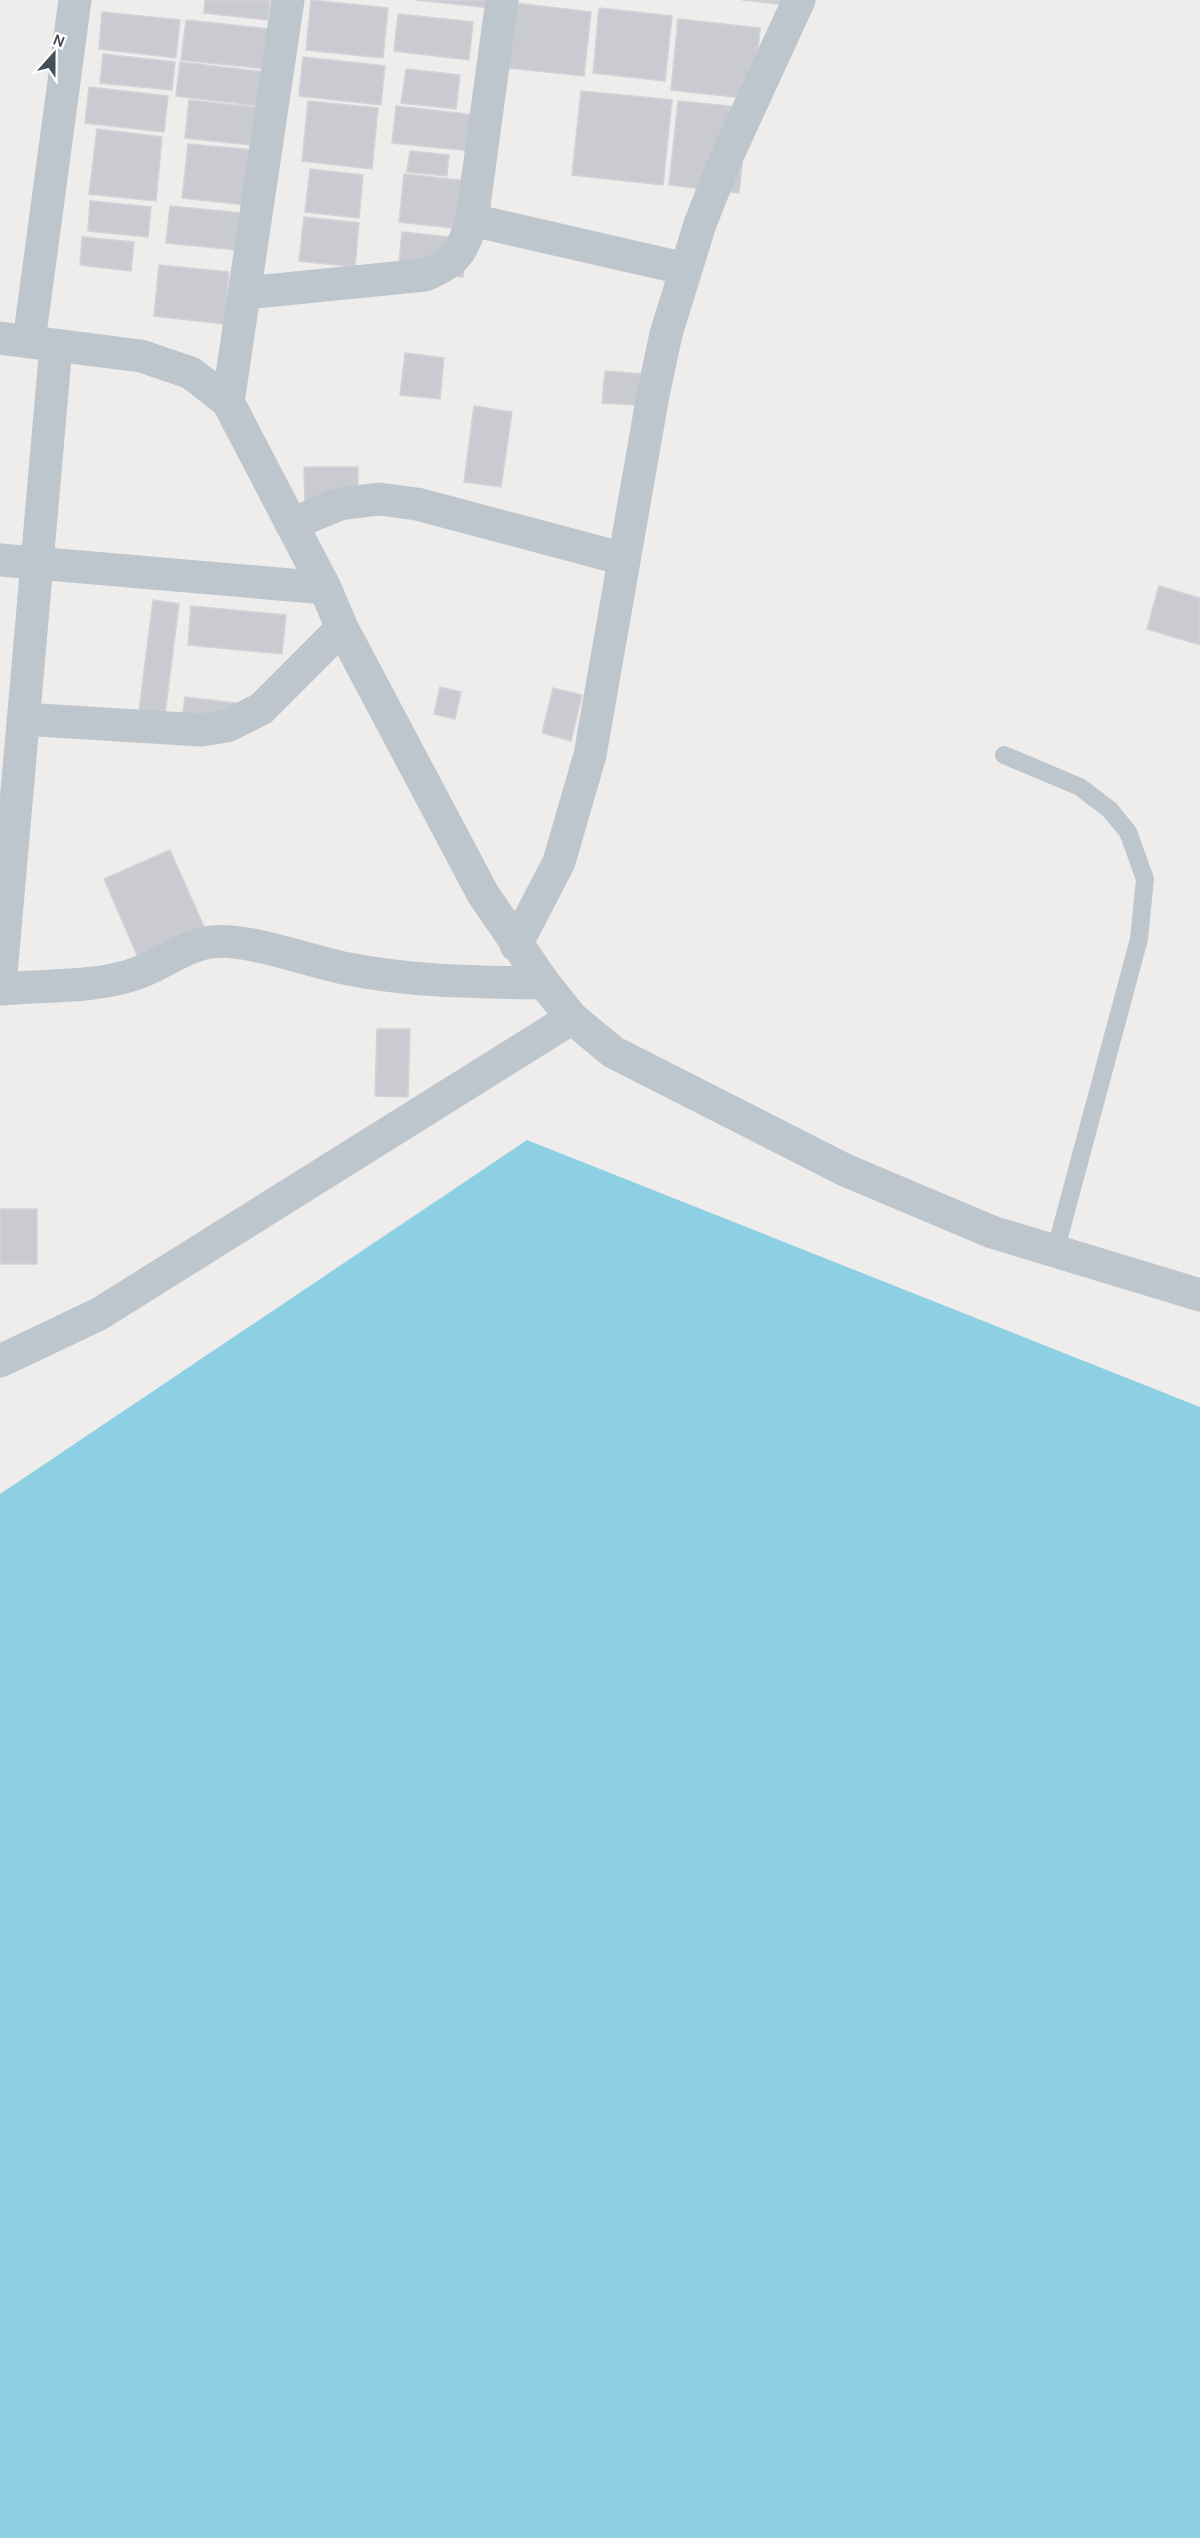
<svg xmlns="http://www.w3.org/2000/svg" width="1200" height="2538" font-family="Karla,sans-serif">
<rect width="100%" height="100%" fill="#efecec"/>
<path fill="#8ed0e3" d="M527 1140 1200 1407V2538H0V1494Z"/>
<path fill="#cacbd1" stroke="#d1d3d7" stroke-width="1.5" d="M205 0H270L268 20 204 13Z
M311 0 388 8 383 58 306 50Z
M416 0H491L490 8Z
M742 0H789V5Z
M505 2 591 12 584 76 499 67Z
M599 8 672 16 665 81 593 73Z
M102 12 180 20 176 58 99 49Z
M398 14 473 22 469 60 394 51Z
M678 19 760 28 753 99 671 90Z
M186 20 271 29 267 69 181 60Z
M103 54 175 62 172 90 100 83Z
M303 57 385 66 381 105 299 96Z
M180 62 264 72 261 106 176 96Z
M406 69 460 75 456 109 401 103Z
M89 87 168 96 164 132 85 123Z
M581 91 672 100 663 185 572 175Z
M189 100 264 108 260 146 185 138Z
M308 101 378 108 372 169 302 161Z
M678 101 748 108 739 193 669 185Z
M396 106 475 115 471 151 392 143Z
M97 129 162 137 156 201 89 194Z
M188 144 253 150 247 205 182 198Z
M410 151 449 155 447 176 407 172Z
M310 169 363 175 359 218 305 212Z
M404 174 477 182 472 230 399 222Z
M90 201 151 207 148 237 88 231Z
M170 206 241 213 237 250 166 243Z
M304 217 359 223 355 267 299 261Z
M402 232 467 239 463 277 398 270Z
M82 237 134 242 131 271 80 265Z
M159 265 229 272 224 324 154 316Z
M405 353 444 358 440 399 400 395Z
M605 371 654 375 651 406 602 403Z
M474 406 512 412 501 487 464 482Z
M304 467H358V509H305Z
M1159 586 1200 598V645L1147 629Z
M153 600 179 604 165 714 139 711Z
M191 606 286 615 282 654 188 645Z
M440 687 461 692 455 719 434 714Z
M553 688 582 695 571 741 542 733Z
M185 697 243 704 241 725 182 719Z
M170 850 210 940 143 969 104 879Z
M377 1029H410L408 1097 375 1096Z
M0 1209H37V1264H0Z"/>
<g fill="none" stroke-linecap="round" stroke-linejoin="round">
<path stroke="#bec6cd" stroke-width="18" d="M1004 755 1080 787 1110 810 1128 832 1145 879 1139 939 1055 1252"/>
<path stroke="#bec6cd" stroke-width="33" d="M472 220 686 269
M245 293 425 275C456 262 462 253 472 220L502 0
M0 338 141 356 191 373 228 402 325 588 342 628 483 894 544 983 572 1018 613 1052 845 1170 992 1232 1200 1295
M29 341 75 0
M228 402 288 0
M291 524 340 504 379 499 417 504 624 559
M0 560 325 588
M23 719 201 730 227 726 261 709 342 628
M516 945 559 862 590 755 653 395 666 334 700 224 724 163 799 0
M0 986 56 346
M0 989C43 985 94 988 135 974 161 965 184 946 211 942 247 937 311 962 349 969 413 982 479 982 544 983
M0 1361 99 1314 572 1018"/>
</g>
<g transform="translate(54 54) rotate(21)" stroke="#ffffff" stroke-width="4.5" paint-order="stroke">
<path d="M0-4.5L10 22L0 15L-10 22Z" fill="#464f58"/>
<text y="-9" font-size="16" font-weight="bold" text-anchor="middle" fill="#464f58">N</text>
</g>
</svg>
